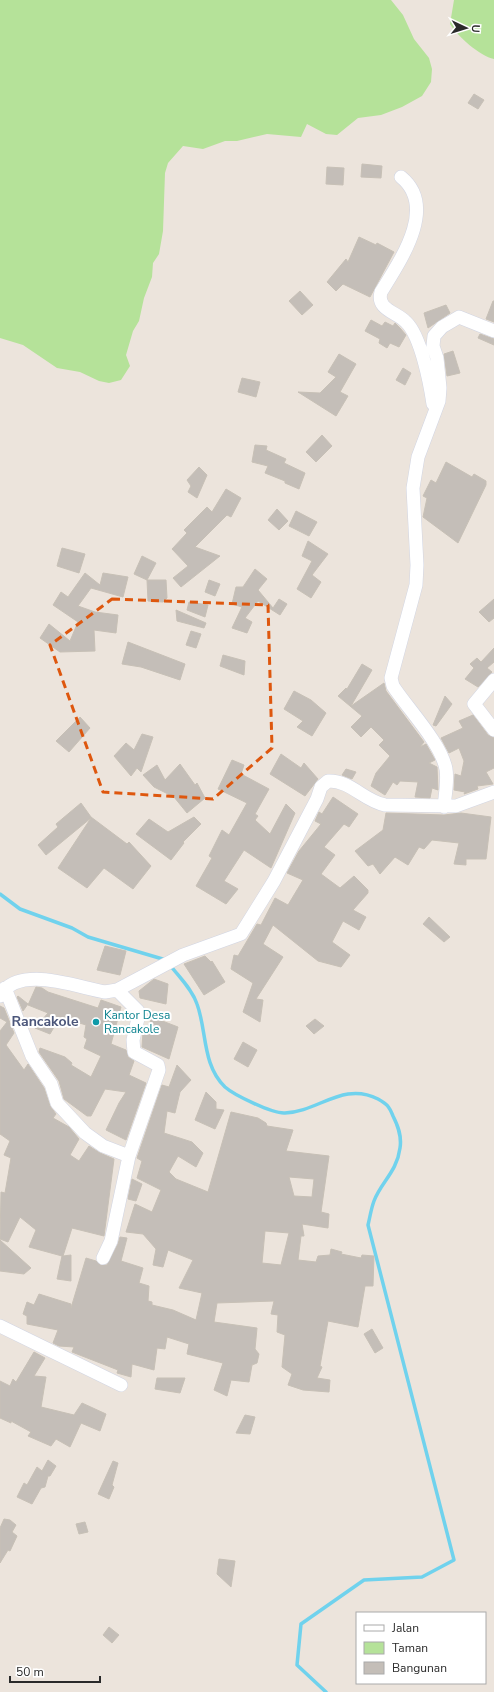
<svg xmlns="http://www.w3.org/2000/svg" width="494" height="1692" font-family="'Nunito Sans',sans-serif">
<rect width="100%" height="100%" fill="#ece4dc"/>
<path fill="#b5e299" d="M0 0H391L403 15 414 39 429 58 432 69 431 82 422 96 402 107 381 115 358 118 337 135 326 134 307 124 301 137 267 134 237 141H225L203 149 183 146 168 163 165 173 163 231 159 254 153 263 152 277 144 298 139 321 133 331 126 355 130 366 121 380 109 383 99 381 80 372 57 368 23 345 0 338Z
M454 0H494V59C480 56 457 36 450 24Z"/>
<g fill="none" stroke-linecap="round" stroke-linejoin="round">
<path stroke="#70d2ed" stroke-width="3.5" d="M0 894 20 909 72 928 88 937 166 960
M170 965C179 977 192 989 197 1004 207 1031 202 1065 225 1087 234 1095 273 1114 285 1113 318 1112 343 1081 378 1099 387 1104 389 1106 393 1116 398 1126 402 1136 400 1148 397 1172 381 1182 374 1201 371 1209 370 1217 368 1225L454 1560 422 1577 364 1580 301 1624 297 1665 326 1692"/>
</g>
<path fill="#c4beb8" stroke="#c7c0b6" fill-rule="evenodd" d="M474 94 484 100 478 109 468 103Z
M362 164 382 166 381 178 361 177Z
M327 167 344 168 343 185 326 184Z
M359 237 376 245 377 243 394 252 370 297 343 284 336 291 327 282 346 259 348 262Z
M300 291 313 305 302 315 289 301Z
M493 301H494V322L486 319Z
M446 305 450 313 428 328 424 313Z
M371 320 382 326 385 322 393 326 395 323 400 328 406 335 399 347 390 343 387 348 379 343 380 339 365 331Z
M480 334 494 339V345L478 338Z
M453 351 460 373 447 376 444 354Z
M339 354 356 364 340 392 348 396 336 416 298 392 320 393 336 377 328 372Z
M403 368 411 373 405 385 396 380Z
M242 378 260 382 256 397 238 392Z
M322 435 332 446 316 462 306 452Z
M255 445 267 446 266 450 286 459 284 463 305 473 299 489 285 483V481L265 473 268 466 252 462Z
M446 462 472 477 474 474 486 481V485L458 543 423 517 427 498 423 496 431 480 436 483Z
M199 467 207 475 197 498 188 492 191 486 187 480Z
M226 489 241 498 231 517 227 515 195 547 220 556 181 587 173 578 188 566 172 549 187 533 184 530 207 507 212 512Z
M277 509 288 521 279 530 268 520Z
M296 511 317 522 309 536 289 526Z
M308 541 328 554 312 575 321 582 311 598 297 589 312 561 302 556Z
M62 548 85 554 79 573 57 566Z
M142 556 156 563 147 580 134 574Z
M255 569 267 579 258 590 273 608 279 599 287 604 280 615 258 601 245 618 252 622 247 633 232 628 242 607 232 604 236 587H243Z
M85 573 100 585 103 573 128 577 123 597 91 588 78 606 95 612 118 615 116 633 94 630 95 651 60 652 40 638 49 624 70 641 78 622 53 605 61 592 68 597Z
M147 580H166L167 598 163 602 148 601Z
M209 580 220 584 215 596 205 592Z
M494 599V618L489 622 479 612Z
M189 602 208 605 205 617 187 610Z
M176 610 206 623 204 628 177 621Z
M191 631 201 634 196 648 186 645Z
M128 642 185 664 180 680 141 667 122 664Z
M494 648V662L487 668 492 672 478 687 465 679 474 668 470 664 477 658 481 662Z
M223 655 245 661 244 675 220 666Z
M362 664 372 670 351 706 384 683 386 691 424 742 420 747 426 744 435 760 429 763 437 767 438 790 432 788 430 798 415 797 418 782 400 781 397 785 393 782 385 795 371 786 376 773 390 756 379 745 384 740 371 727 361 737 351 727 362 716 338 696 346 688 347 689Z
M294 691 311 700 326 713 312 736 297 727 303 721 284 709Z
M445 696 452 704 436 726 433 725Z
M473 715 488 735 494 738V768L486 772 493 784 477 786 478 789 464 794 465 792 454 790 455 774 461 776 464 761 459 748 449 753 441 738 463 728 459 721Z
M80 717 90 728 69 752 56 741Z
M142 734 153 737 141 772 137 768 131 776 114 756 126 743 134 750Z
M281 754 301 768 304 763 318 779 305 796 270 774Z
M232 760 244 765 241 774 269 789 255 814 258 816 255 820 270 834 286 804 295 813 271 868 244 850 224 881 238 889 226 904 196 886 212 858 209 856 222 830 229 835 247 803 218 789Z
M180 764 195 785 197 783 205 798 187 813 174 797 154 787 143 775 157 765 165 780Z
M346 769 356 772 352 779 342 775Z
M333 797 358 814 349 827 344 824 324 847 335 855 321 874 340 888 354 876 368 890V893L353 910 366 917 359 930 343 921 332 942 350 955 341 967 318 961 273 925 263 944 283 957 256 999 263 1000 260 1022 243 1012 253 983 231 969 234 955 238 956 257 924 261 925 275 898 288 905 303 880 287 873 299 851 321 824 315 821 319 812 322 814Z
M81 803 91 817 127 844 129 842 151 866 133 889 104 868 87 888 58 868 91 818 46 855 38 845 58 827 56 824Z
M386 813 444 815 461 813 491 817 486 859H466V865L454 864 459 843 432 840 424 849 419 847 408 865 395 857 380 874 373 864 368 866 355 851 383 830Z
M194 817 201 824 183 842 184 843 171 860 136 834 149 819 168 832Z
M429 917 450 937 444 942 423 924Z
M105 946 126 951 120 975 97 970Z
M205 956 211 962 212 961 225 982 204 995 184 964Z
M154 979 168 984 166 1004 140 998 139 991Z
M36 987 42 988 48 992 98 1008 101 1000 121 1007 111 1044 126 1050 128 1057 134 1061 129 1075 146 1083 126 1140 106 1130 119 1103 126 1092 105 1089 91 1116H87L64 1099 59 1081 39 1052 40 1048 65 1057 72 1063 71 1065 91 1077 101 1056 84 1048 87 1039 84 1037 86 1025 60 1017 50 1034 35 1028 48 1013 28 1005Z
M18 996 28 1004 23 1011 17 997Z
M0 1006 4 1008 14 1033 6 1045 24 1070 28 1064 44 1088 50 1106 56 1114 53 1118 69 1127 79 1139 70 1155 79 1161 89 1146 100 1153 114 1159 104 1236 72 1228 63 1256 71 1255V1281L57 1279 62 1256 29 1247 36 1230 20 1217 8 1242 0 1239 1 1192 5 1193 11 1158 4 1155 10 1141 0 1134V1031L7 1022 0 1018Z
M152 1017 178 1027 169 1059 142 1047 143 1032 146 1033Z
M315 1019 324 1026 314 1034 306 1026Z
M243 1042 257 1050 248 1067 234 1059Z
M177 1065 191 1080 180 1092 175 1113 167 1111 164 1133 192 1142 203 1153 196 1167 178 1156 169 1172 176 1179 208 1192 231 1112 258 1118 266 1123 267 1126 293 1130 286 1151 329 1156 321 1212 329 1214 328 1228 302 1224 304 1236H301L298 1260 316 1262 318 1256 330 1255 331 1249 342 1252 341 1254 361 1258 362 1255 374 1256 373 1286H365L358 1327 328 1321 320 1366 322 1367 317 1378 330 1380 329 1392 303 1390 288 1385 292 1374 282 1367 285 1335 277 1332 278 1315 271 1314 274 1301 217 1303 214 1322 257 1328 255 1349 259 1354 257 1363 252 1365 249 1382 231 1380 227 1396 214 1390 223 1363 187 1354 189 1344 167 1337 165 1349 157 1348 154 1370 132 1364 131 1377 117 1373 118 1370 72 1352 74 1347 59 1346 53 1343 58 1330 27 1324V1316L23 1314 27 1302 34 1305 39 1294 71 1304V1308L86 1258 96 1261 100 1265H107L118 1244 120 1237 127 1238 121 1261 143 1268 139 1283 149 1286 148 1301 152 1302V1305L173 1310 196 1320 202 1293 179 1288 193 1260 168 1250 163 1267 153 1265 156 1249 143 1234 126 1232 135 1204 152 1212 161 1190 137 1178 142 1161 137 1158 162 1085 169 1087ZM289 1177 314 1179 312 1197 294 1196ZM265 1231 289 1233 281 1265 262 1263Z
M206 1092 216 1102V1109L224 1110 215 1129 195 1120Z
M132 1179 142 1184 136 1201 128 1199Z
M0 1240 31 1268 24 1274 0 1271Z
M372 1329 383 1348 375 1353 364 1334Z
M34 1352 45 1358 34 1376 46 1377 41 1407 74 1415 82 1403 106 1414 100 1431 81 1423 70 1447 56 1439 51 1446 28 1436 31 1432 11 1421V1423L0 1418V1381L10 1386 13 1379 16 1382Z
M157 1378H185L180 1393 155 1389Z
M245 1415 255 1417 250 1434 236 1433Z
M48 1460 56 1466 50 1476H48L45 1487 41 1488 32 1504 17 1497 24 1483 27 1485 37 1467 42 1471Z
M113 1461 118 1463 112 1485 114 1487 109 1499 98 1494Z
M4 1519 10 1520 16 1525 12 1532 17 1536 10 1551 8 1550 0 1563V1528Z
M85 1522 88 1532 79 1534 76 1524Z
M219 1559 235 1561 231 1587 217 1574Z
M109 1627 119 1635 112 1643 103 1635Z"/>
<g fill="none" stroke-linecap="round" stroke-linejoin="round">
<defs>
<path id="minor" d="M401 177C438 207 400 261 381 292 376 310 397 312 406 322 421 336 430 384 433 404
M494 680 474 704 494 730
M444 807C445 795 448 781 446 769 441 743 408 709 393 686L391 678 416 585 417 565 413 488 418 457 439 401 440 388 437 358 433 346 434 336 442 327 459 317 494 331
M5 988 32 1056 51 1084 57 1103 85 1133 103 1146 129 1156
M0 996C18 964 76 987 105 992L117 990 183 955 241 934 274 881 317 799 321 787 328 781C350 780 364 801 385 805L456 806 494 792
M103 1258 111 1241 129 1156 159 1070 158 1065 134 1052 133 1040 139 1014 138 1011 117 990
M0 1326 121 1385"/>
</defs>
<use href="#minor" stroke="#d1d5e3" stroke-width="14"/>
<use href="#minor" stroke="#fff" stroke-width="13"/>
</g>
<path fill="none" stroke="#de570e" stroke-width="3" stroke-dasharray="8 5" stroke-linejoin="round" d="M112 599 268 605 272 748 213 799 103 792 50 645Z"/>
<circle fill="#0f9aa8" stroke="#fff" stroke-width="1.5" cx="96" cy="1022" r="4"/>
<g text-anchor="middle" stroke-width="4" stroke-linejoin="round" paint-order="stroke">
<g font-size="12" fill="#0d838f" stroke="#fff" text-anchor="start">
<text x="104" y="1019">Kantor Desa<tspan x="104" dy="14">Rancakole</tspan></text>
</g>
<g font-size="14" font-weight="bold" fill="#4b567a" stroke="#fff">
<text x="45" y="1026">Rancakole</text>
</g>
</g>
<rect x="356" y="1612" width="130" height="72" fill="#ffffff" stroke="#aaaaaa"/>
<rect x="364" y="1625" width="20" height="6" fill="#ffffff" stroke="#aaaaaa"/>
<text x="392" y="1632" font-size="12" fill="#2a2a2a">Jalan</text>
<rect x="364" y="1642" width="20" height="12" fill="#b5e299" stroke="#aaaaaa"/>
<text x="392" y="1652" font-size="12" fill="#2a2a2a">Taman</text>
<rect x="364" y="1662" width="20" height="12" fill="#c4beb8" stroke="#aaaaaa"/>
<text x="392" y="1672" font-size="12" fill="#2a2a2a">Bangunan</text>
<g transform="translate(466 28) rotate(94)" stroke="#ffffff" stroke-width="3" paint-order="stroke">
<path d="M0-3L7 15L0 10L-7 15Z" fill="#2a2a2a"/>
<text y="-6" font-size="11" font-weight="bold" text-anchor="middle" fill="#2a2a2a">U</text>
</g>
<path d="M10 1676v6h90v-6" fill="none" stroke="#2a2a2a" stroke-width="2"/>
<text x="16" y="1676" font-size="12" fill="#2a2a2a" stroke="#ffffff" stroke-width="3" paint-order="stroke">50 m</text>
</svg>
